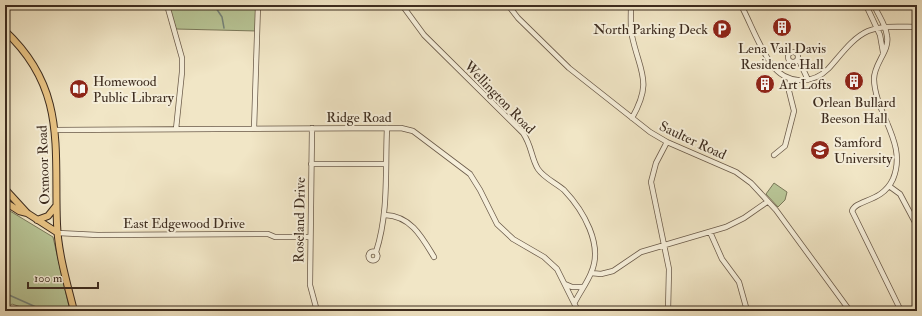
<svg xmlns="http://www.w3.org/2000/svg" width="922" height="316" font-family="'IM FELL Double Pica',serif">
<rect width="100%" height="100%" fill="#f1e6c6"/>
<filter id="stains"><feTurbulence type="fractalNoise" baseFrequency=".005" numOctaves="4"/><feColorMatrix values="0 0 0 0 .2 0 0 0 0 .09 0 0 0 0 .02 0 0 0 .5 -.17"/></filter>
<radialGradient id="worn" r=".72"><stop offset=".6" stop-color="#630" stop-opacity="0"/><stop offset="1" stop-color="#630" stop-opacity=".3"/></radialGradient>
<path fill="#b8c596" stroke="#7a785a" d="M168 5H258L257 31 176 29Z
M774 183 787 192 785 200 778 207 766 194Z
M5 208 53 237 70 311H33L12 304 5 309Z"/>
<g fill="none" stroke-linecap="round" stroke-linejoin="round">
<path stroke="#75847b" stroke-width="1.5" d="M214 5 222 17 224 28
M5 295H9L45 311"/>
<defs>
<path id="minor" d="M167 5 182 58V72L176 129
M402 5 424 35 523 133C532 146 531 158 538 169 544 178 556 183 564 190 583 210 604 245 591 273 587 283 580 292 575 302
M508 5 518 18 569 68 650 132 667 142 736 172 751 183 776 210 850 311
M631 5C631 15 630 26 632 36 640 73 653 81 632 118
M741 5C751 24 759 47 772 65 786 84 812 85 828 69 840 56 852 38 868 31 883 25 901 27 917 27
M866 5 880 35 883 52
M874 5C878 15 886 25 887 36 890 51 874 63 874 79 875 114 908 143 893 179 882 203 856 199 852 211L901 311
M788 57a5 5 0 1 1 10 0a5 5 0 1 1-10 0Z
M798 58 808 80
M312 128 310 285 317 311
M254 129 258 5
M55 130 401 128 413 131 470 174 480 190 497 224 513 239 544 257 557 269 578 311
M667 142 656 163 651 182 669 269 668 311
M774 155 785 146 794 111 789 91 790 79
M311 164H385
M889 186 900 194 917 226
M385 215C411 216 422 237 434 257
M710 232 722 259 739 282 746 307 749 311
M58 233 98 235 268 234 275 237H310
M368.5 256a4.5 4.5 0 1 1 9 0a4.5 4.5 0 1 1-9 0Z
M376 252C389 212 385 170 387 128
M591 273 601 274 613 271 641 252 726 227 744 218 767 202
M565 284 572 287H583
M95 311H108"/>
<path id="major" d="M5 31C67 89 54 148 57 224 58 253 67 283 74 311
M5 189 27 213 58 233
M5 202 19 211 27 213
M37 220 48 216 56 206"/>
</defs>
<use href="#minor" stroke="#6a5a49" stroke-width="6"/>
<use href="#major" stroke="#3d2c1f" stroke-width="8"/>
<use href="#minor" stroke="#f6efda" stroke-width="4.5"/>
<use href="#major" stroke="#e8c383" stroke-width="6"/>
</g>
<defs>
<symbol id="building-disc" viewBox="-11 -11 22 22"><circle r="9.5" fill="#8f2418" stroke="#f6efda"/><path d="M-4-6H4V6H1V3H-1V6H-4ZM-2.5-4.3h1.7v1.8h-1.7ZM.8-4.3h1.7v1.8H.8ZM-2.5-1h1.7V.8h-1.7ZM.8-1h1.7V.8H.8Z" fill="#fff"/></symbol>
<symbol id="parking-disc" viewBox="-11 -11 22 22"><circle r="9.5" fill="#8f2418" stroke="#f6efda"/><path d="M-3.5-5.5H1a3.5 3.5 0 0 1 0 7H-1V5.5H-3.5ZM-1-3.4V-.6H.8a1.4 1.4 0 0 0 0-2.8Z" fill="#fff"/></symbol>
<symbol id="library-disc" viewBox="-11 -11 22 22"><circle r="9.5" fill="#8f2418" stroke="#f6efda"/><path d="M-6-4Q-3-5.5-.7-3.5V5Q-3 3-6 4ZM6-4Q3-5.5 .7-3.5V5Q3 3 6 4Z" fill="#fff"/></symbol>
<symbol id="university-disc" viewBox="-11 -11 22 22"><circle r="9.5" fill="#8f2418" stroke="#f6efda"/><path d="M0-5L7-2L0 1L-7-2ZM-4 1L0 2.5L4 1V4Q0 6-4 4Z" fill="#fff"/></symbol>
</defs>
<g fill-rule="evenodd">
<use href="#building-disc" x="771" y="16" width="22" height="22"/>
<use href="#parking-disc" x="711" y="18" width="22" height="22"/>
<use href="#building-disc" x="843" y="70" width="22" height="22"/>
<use href="#building-disc" x="754" y="73" width="22" height="22"/>
<use href="#library-disc" x="68" y="78" width="22" height="22"/>
<use href="#university-disc" x="809" y="139" width="22" height="22"/>
</g>
<g text-anchor="middle" stroke-width="4" stroke-linejoin="round" paint-order="stroke">
<g font-size="14" fill="#3d2c1f" stroke="#f6efda" text-anchor="start">
<text x="708" y="34" text-anchor="end">North Parking Deck</text>
<text x="782" y="53" text-anchor="middle">Lena Vail Davis<tspan x="782" dy="16">Residence Hall</tspan></text>
<text x="93" y="86">Homewood<tspan x="93" dy="16">Public Library</tspan></text>
<text x="779" y="89">Art Lofts</text>
<text x="854" y="107" text-anchor="middle">Orlean Bullard<tspan x="854" dy="16">Beeson Hall</tspan></text>
<text x="834" y="147">Samford<tspan x="834" dy="16">University</tspan></text>
</g>
<g font-size="14" fill="#3d2c1f" stroke="#f6efda">
<text transform="translate(500 97) rotate(46)" y="5">Wellington Road</text>
<text x="359" y="122">Ridge Road</text>
<text transform="translate(693 140) rotate(25)" y="5">Saulter Road</text>
<text transform="translate(43 165) rotate(-92)" y="5">Oxmoor Road</text>
<text transform="translate(299 220) rotate(-89)" y="5">Roseland Drive</text>
<text x="184" y="228">East Edgewood Drive</text>
</g>
</g>
<rect width="922" height="316" fill="none" stroke="#f1e6c6" stroke-width="20"/>
<rect x="6" y="6" width="910" height="304" fill="none" stroke="#3d2c1f" stroke-width="2"/>
<rect x="10" y="10" width="902" height="296" fill="none" stroke="#3d2c1f"/>
<path d="M28 282v6h70v-6" fill="none" stroke="#3d2c1f" stroke-width="2"/>
<text x="34" y="282" font-size="12" fill="#3d2c1f" stroke="#f6efda" stroke-width="3" paint-order="stroke">100 m</text>
<rect width="100%" height="100%" filter="url(#stains)"/>
<rect width="100%" height="100%" fill="url(#worn)"/>
</svg>
